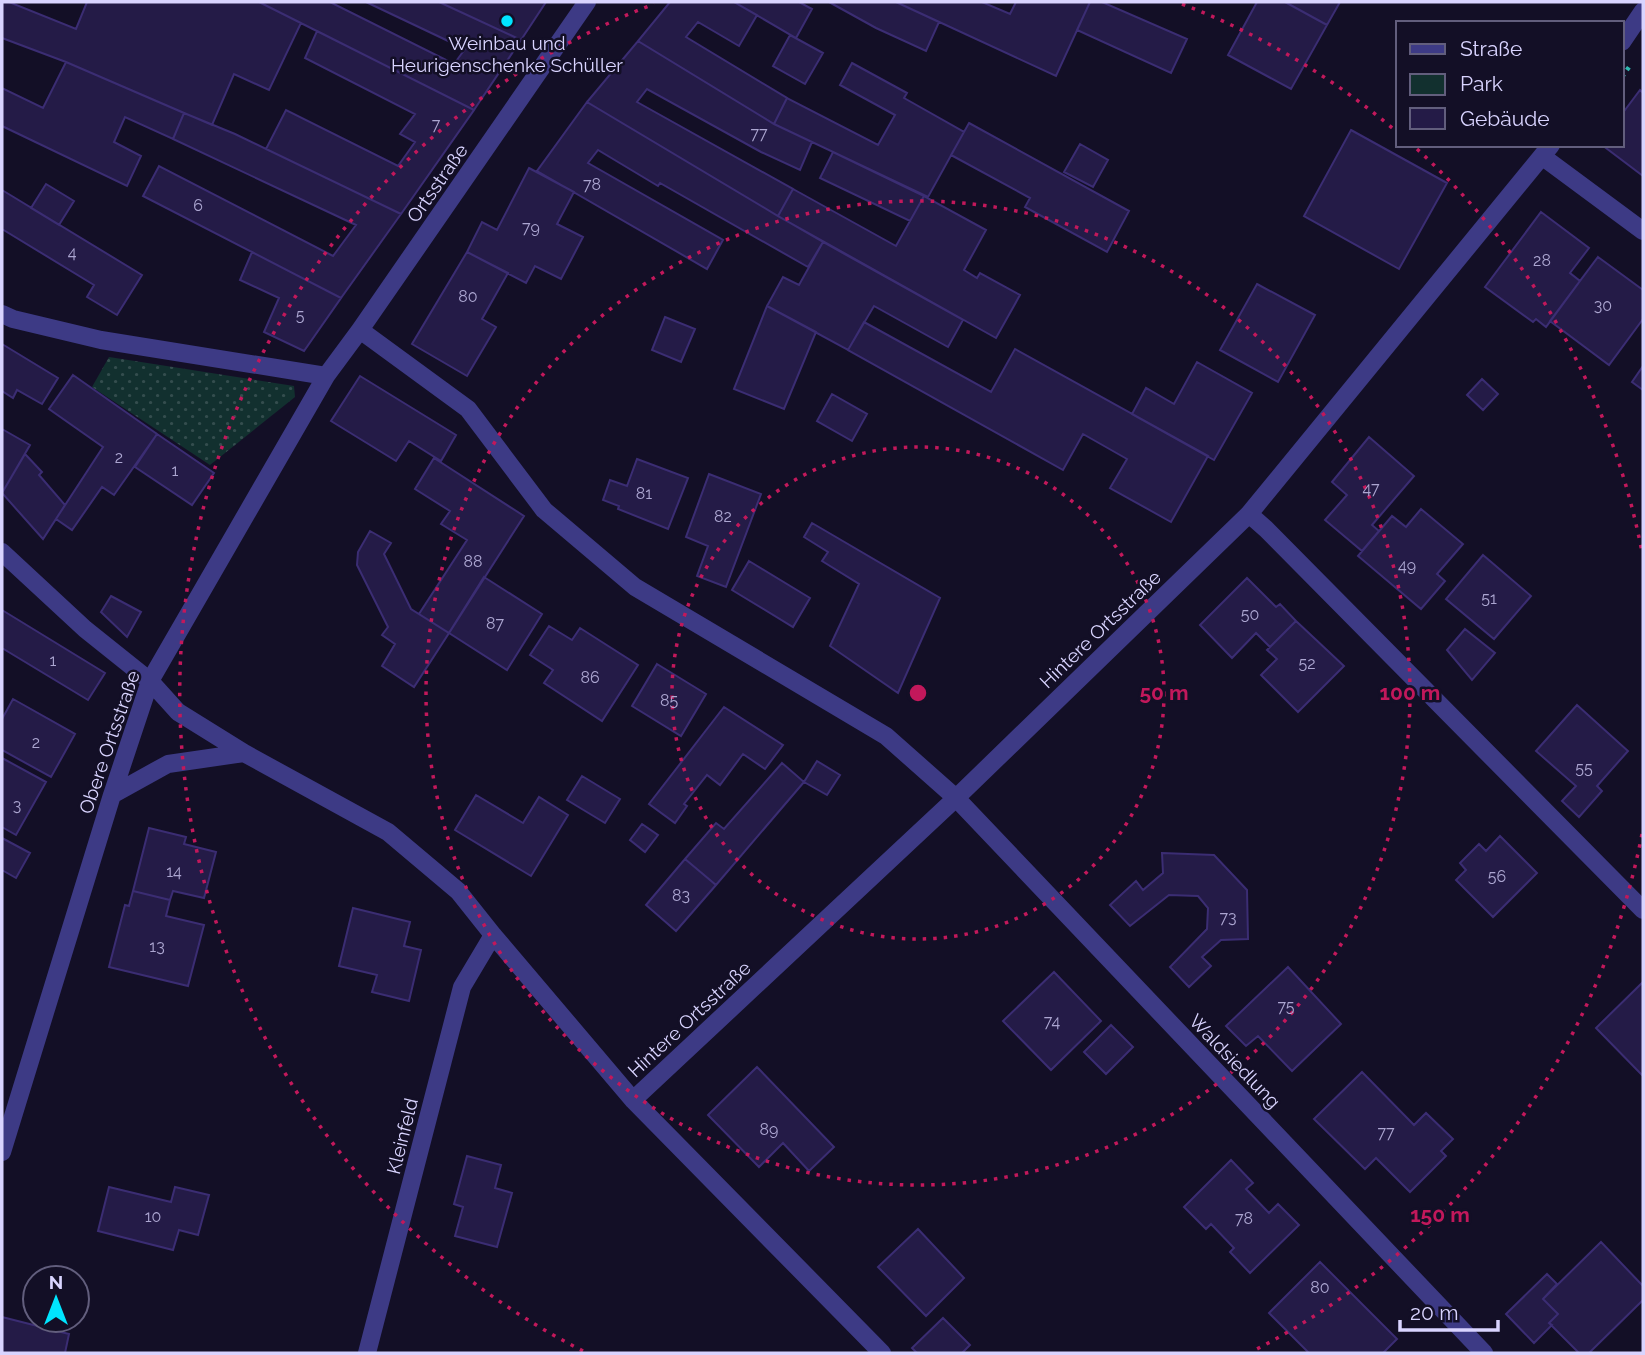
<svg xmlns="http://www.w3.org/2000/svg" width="1645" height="1355" font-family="Raleway,sans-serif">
<defs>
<pattern id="green-dots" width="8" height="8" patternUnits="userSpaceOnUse" patternTransform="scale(1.75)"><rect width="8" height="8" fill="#12302f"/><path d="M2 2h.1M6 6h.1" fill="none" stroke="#344d4e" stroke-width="1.8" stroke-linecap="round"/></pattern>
</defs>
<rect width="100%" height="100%" fill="#130f26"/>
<path fill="url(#green-dots)" d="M109 357 294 386 295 397 210 465 92 387Z"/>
<path fill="#241b47" stroke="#3b2d73" stroke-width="2" d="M2 2H9L76 29 87 2H259L301 23 269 90 234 74 212 125 66 62 2 38Z
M259 2H330L454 64 465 49 366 2H439L521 40 474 110Z
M439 2H546L521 40Z
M670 2H734L757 15 739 46 698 22 686 37 787 98 774 124 638 41Z
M734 2H799L812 9 796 38Z
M829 2H896L939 22 926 51 876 28Z
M896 2H982L1010 14 1016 2H1090L1056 76Z
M1090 2H1102L1187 39 1171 73 1077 30Z
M1257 2H1285L1327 25 1291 89 1228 55Z
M1285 2H1340L1327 25Z
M317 31 474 110 401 214 266 149 286 110 398 166 415 142 400 134 415 114 305 58Z
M790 35 823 53 805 84 773 66Z
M638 41 774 124 812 142 800 170 761 152 647 89 637 102 793 189 778 216 587 102Z
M66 62 184 113 173 139 125 117 114 142 141 156 127 186 2 126V88L43 108Z
M852 63 907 93 904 98 964 132 928 197 774 124 787 98 878 145 895 115 840 85Z
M1640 90 1643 93V176L1602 145H1622V114Z
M587 102 778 216 823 242 808 267 660 183 658 186 598 150 588 163 723 240 707 269 537 171Z
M184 113 235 134 401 214 341 298 143 196 159 166 333 256 356 225 173 139Z
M969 123 1129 211 1107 252 1025 207 1030 198 951 155Z
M1351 130 1447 183 1399 269 1304 216Z
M1080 144 1108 160 1093 187 1064 172Z
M833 152 924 196 910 221 820 178Z
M529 168 574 192 557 224 583 237 561 279 535 266 526 283 467 252 482 222 497 230Z
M46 184 74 201 59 225 31 208Z
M793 189 896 246 924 196 986 230 964 270 977 278 980 273 1020 295 996 338 778 216Z
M2 190 142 275 117 315 87 297 94 285 2 229Z
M1541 212 1589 248 1570 273 1580 281 1546 327 1536 319 1533 322 1485 287Z
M823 242 963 320 948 347 874 306 848 350 767 306 783 277 799 285Z
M252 252 341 298 304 351 264 332 279 298 240 280Z
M467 252 508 273 482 319 496 327 467 376 412 344Z
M1598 257 1643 290V319L1609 365 1550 321Z
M1257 284 1315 315 1278 382 1220 350Z
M767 306 816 332 784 409 734 389Z
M665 317 695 329 681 362 652 350Z
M864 322 991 392 1015 349 1208 456 1171 522 1110 488 1127 459 1083 434 1063 470 848 350Z
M2 344 58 378 42 404 17 390 13 398 2 391Z
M1197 362 1252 393 1214 460 1132 414 1146 388 1174 404Z
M1643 366V390L1632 382Z
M73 375 157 434 114 495 102 487 72 530 56 519 103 447 49 409Z
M360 376 456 435 441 461 409 441 396 461 331 421Z
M1482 379 1498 394 1483 410 1467 395Z
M832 394 867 414 852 441 817 421Z
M2 429 30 445 2 493Z
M157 434 214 473 192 505 135 467Z
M1369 437 1414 476 1372 525 1379 531 1362 551 1325 520 1347 495 1332 482Z
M25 454 42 472 39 475 65 505 43 539 2 493Z
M434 458 524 516 449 633 419 614 467 540 441 524 450 511 415 489Z
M637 459 688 478 668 529 618 509 619 506 603 500 610 480 627 486Z
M709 474 761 494 726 587 697 576 708 546 686 537Z
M1421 509 1463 544 1437 574 1445 581 1421 609 1358 556 1392 516 1406 527Z
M812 523 940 598 898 693 830 646 859 584 822 561 828 552 804 537Z
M370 531 391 543 384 554 411 609 449 633 414 687 382 666 395 644 382 635 388 627 357 565 358 552Z
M1483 555 1531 596 1494 639 1446 599Z
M749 561 810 598 793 627 732 590Z
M484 577 542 614 507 670 449 633Z
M1247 578 1276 607 1280 604 1296 621 1270 647 1256 633 1232 658 1200 625Z
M111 596 141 612 127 637 101 612Z
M2 610 105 673 88 700 2 648Z
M1296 621 1344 666 1298 712 1261 675 1277 659 1267 650Z
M549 626 572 640 580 628 638 665 602 721 544 683 553 670 530 655Z
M1465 629 1495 653 1472 680 1447 650Z
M657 664 706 694 681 736 632 706Z
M13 699 75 734 51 777 2 750V719Z
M1577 705 1628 751 1597 786 1602 791 1579 817 1562 801 1576 786 1536 751Z
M724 707 783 745 765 769 743 754 720 785 707 775 684 804 687 806 675 823 649 804Z
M2 758 46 782 16 835 2 827Z
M817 761 840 775 827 795 804 782Z
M782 763 804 782 716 885 685 859 716 823 724 829Z
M582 776 620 799 605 823 567 800Z
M476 795 523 823 539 797 568 815 531 876 455 830Z
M642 824 658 835 645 852 630 840Z
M149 828 186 837 184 844 216 852 204 898 173 891 170 900 133 891Z
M1500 836 1537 873 1493 917 1456 880 1466 870 1460 863 1479 844 1486 851Z
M2 838 30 853 16 878 2 870Z
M1162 853 1214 855 1247 890 1248 939 1221 940 1202 957 1211 966 1189 987 1170 967 1207 929 1208 908 1198 896 1169 895 1130 926 1110 905 1136 881 1143 890 1163 873Z
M685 859 716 885 676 931 646 905Z
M133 891 170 900 166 916 204 925 188 986 109 967 125 905 129 906Z
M353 908 410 922 404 946 421 950 409 1001 372 992 377 975 339 966Z
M1288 967 1341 1024 1292 1071 1258 1036 1246 1046 1226 1026Z
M1054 972 1101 1021 1051 1070 1003 1021Z
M1643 982V1076L1596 1028Z
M1111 1025 1133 1047 1106 1074 1084 1052Z
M757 1067 834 1147 809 1171 783 1143 759 1167 708 1115Z
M1362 1072 1414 1125 1426 1113 1453 1139 1441 1151 1446 1156 1410 1192 1376 1158 1365 1169 1314 1119Z
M467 1156 501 1165 495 1188 512 1193 497 1247 455 1236 463 1207 454 1204Z
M1231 1160 1253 1183 1246 1189 1269 1213 1278 1204 1299 1225 1250 1273 1230 1252 1234 1248 1211 1224 1206 1229 1184 1207Z
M109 1187 171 1202 175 1187 209 1195 198 1235 179 1230 173 1250 98 1231Z
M918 1229 964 1278 926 1316 878 1267Z
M1601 1242 1643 1286V1300L1589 1353H1579L1549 1323 1558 1314 1543 1299Z
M1320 1262 1397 1339 1383 1353H1309L1269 1313Z
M1547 1274 1557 1284 1543 1299 1558 1314 1549 1323 1552 1325 1534 1343 1506 1314Z
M2 1317 69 1334 65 1353H2Z
M943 1318 970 1345 962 1353H917L912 1348Z"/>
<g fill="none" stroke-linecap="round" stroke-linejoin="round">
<path stroke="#2fb8b0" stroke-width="4.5" stroke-dasharray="3.5 5" stroke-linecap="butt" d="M1622 77 1629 67"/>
<path stroke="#3d3a85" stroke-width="18" d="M1622 42 1643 11
M1543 157 1643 231
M2 314 13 319 101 340 326 376
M360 330 468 409 544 510 635 587 886 736 956 798 1484 1353
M1249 514 1266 529 1643 910
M2 552 85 629 150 681 178 712 244 753 388 832 458 891 493 935 633 1100 882 1353
M112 795 168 764 244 753
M633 1100 956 798 1249 514 1551 145
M2 1152 112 795 150 681 326 376 360 330 587 2
M367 1353 462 987 493 935"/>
</g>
<g fill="none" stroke="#c2185b" stroke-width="3.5" stroke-dasharray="3.5 7">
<circle cx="918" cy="693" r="246"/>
<circle cx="918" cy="693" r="492"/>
<path d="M1642 834A738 738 0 0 1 1253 1351M583 1351A738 738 0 0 1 654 4M1182 4A738 738 0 0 1 1397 132M1417 149A738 738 0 0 1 1642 552"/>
</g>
<circle fill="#00e5ff" stroke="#130f26" stroke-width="2.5" cx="507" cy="21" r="7"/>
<g text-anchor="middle" stroke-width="5" stroke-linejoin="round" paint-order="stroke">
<g font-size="16" fill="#aca6d1">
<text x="436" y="130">7</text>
<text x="759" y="139">77</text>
<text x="592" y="190">78</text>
<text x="198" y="211">6</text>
<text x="531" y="233">79</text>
<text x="72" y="258">4</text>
<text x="1542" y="266">28</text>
<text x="468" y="302">80</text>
<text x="1603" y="311">30</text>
<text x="300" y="321">5</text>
<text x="119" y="463">2</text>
<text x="175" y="476">1</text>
<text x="1371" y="494">47</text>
<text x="644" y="499">81</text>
<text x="723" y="522">82</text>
<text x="473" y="567">88</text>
<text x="1407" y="571">49</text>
<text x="1489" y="604">51</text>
<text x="1250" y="620">50</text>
<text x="495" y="629">87</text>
<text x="53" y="666">1</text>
<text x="1307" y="669">52</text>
<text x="590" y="683">86</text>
<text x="669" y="706">85</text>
<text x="36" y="748">2</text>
<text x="1584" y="774">55</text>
<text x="17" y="811">3</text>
<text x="174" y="877">14</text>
<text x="1497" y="882">56</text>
<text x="681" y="901">83</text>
<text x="1228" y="923">73</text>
<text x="157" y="952">13</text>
<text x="1286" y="1012">75</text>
<text x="1052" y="1027">74</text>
<text x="769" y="1135">89</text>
<text x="1386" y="1138">77</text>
<text x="153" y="1222">10</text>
<text x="1244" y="1224">78</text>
<text x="1320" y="1293">80</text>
</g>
<g font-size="19" fill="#d9d4ff" stroke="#130f26">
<text x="507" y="50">Weinbau und<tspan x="507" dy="22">Heurigenschenke Schüller</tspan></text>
</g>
<g font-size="19" fill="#d9d4ff" stroke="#130f26">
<text transform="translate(437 183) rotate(-55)" y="7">Ortsstraße</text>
<text transform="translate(1100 629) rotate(-44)" y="7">Hintere Ortsstraße</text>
<text transform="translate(109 742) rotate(-71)" y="7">Obere Ortsstraße</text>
<text transform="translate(689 1019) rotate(-43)" y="7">Hintere Ortsstraße</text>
<text transform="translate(1235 1061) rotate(46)" y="7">Waldsiedlung</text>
<text transform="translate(402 1136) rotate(-76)" y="7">Kleinfeld</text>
</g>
</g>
<circle cx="918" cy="693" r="10" fill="#c2185b" stroke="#130f26" stroke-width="3.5"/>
<g font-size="21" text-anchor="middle" font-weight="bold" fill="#c2185b" stroke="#130f26" stroke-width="5" stroke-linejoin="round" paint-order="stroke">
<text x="1164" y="700">50 m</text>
<text x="1410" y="700">100 m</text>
<text x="1440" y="1222">150 m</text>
</g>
<rect width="1645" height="1355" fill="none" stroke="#d9d4ff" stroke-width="7"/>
<rect x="1396" y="21" width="228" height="126" fill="#130f26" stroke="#625e7d" stroke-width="2"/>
<rect x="1410" y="44" width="35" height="10" fill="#3d3a85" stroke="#625e7d" stroke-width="2"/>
<text x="1460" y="56" font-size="21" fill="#d9d4ff">Straße</text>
<rect x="1410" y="74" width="35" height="21" fill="#12302f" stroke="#625e7d" stroke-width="2"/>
<text x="1460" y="91" font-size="21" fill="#d9d4ff">Park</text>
<rect x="1410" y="108" width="35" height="21" fill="#241b47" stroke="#625e7d" stroke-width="2"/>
<text x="1460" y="126" font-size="21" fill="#d9d4ff">Gebäude</text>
<g transform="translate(56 1299)"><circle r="33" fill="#130f26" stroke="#625e7d" stroke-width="2"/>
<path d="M0-5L12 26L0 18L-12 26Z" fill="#00e5ff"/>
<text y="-10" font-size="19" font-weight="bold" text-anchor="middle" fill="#d9d4ff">N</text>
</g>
<path d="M1400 1320v10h98v-10" fill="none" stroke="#d9d4ff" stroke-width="3.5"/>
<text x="1410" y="1320" font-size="21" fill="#d9d4ff" stroke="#130f26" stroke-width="5" paint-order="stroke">20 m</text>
</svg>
